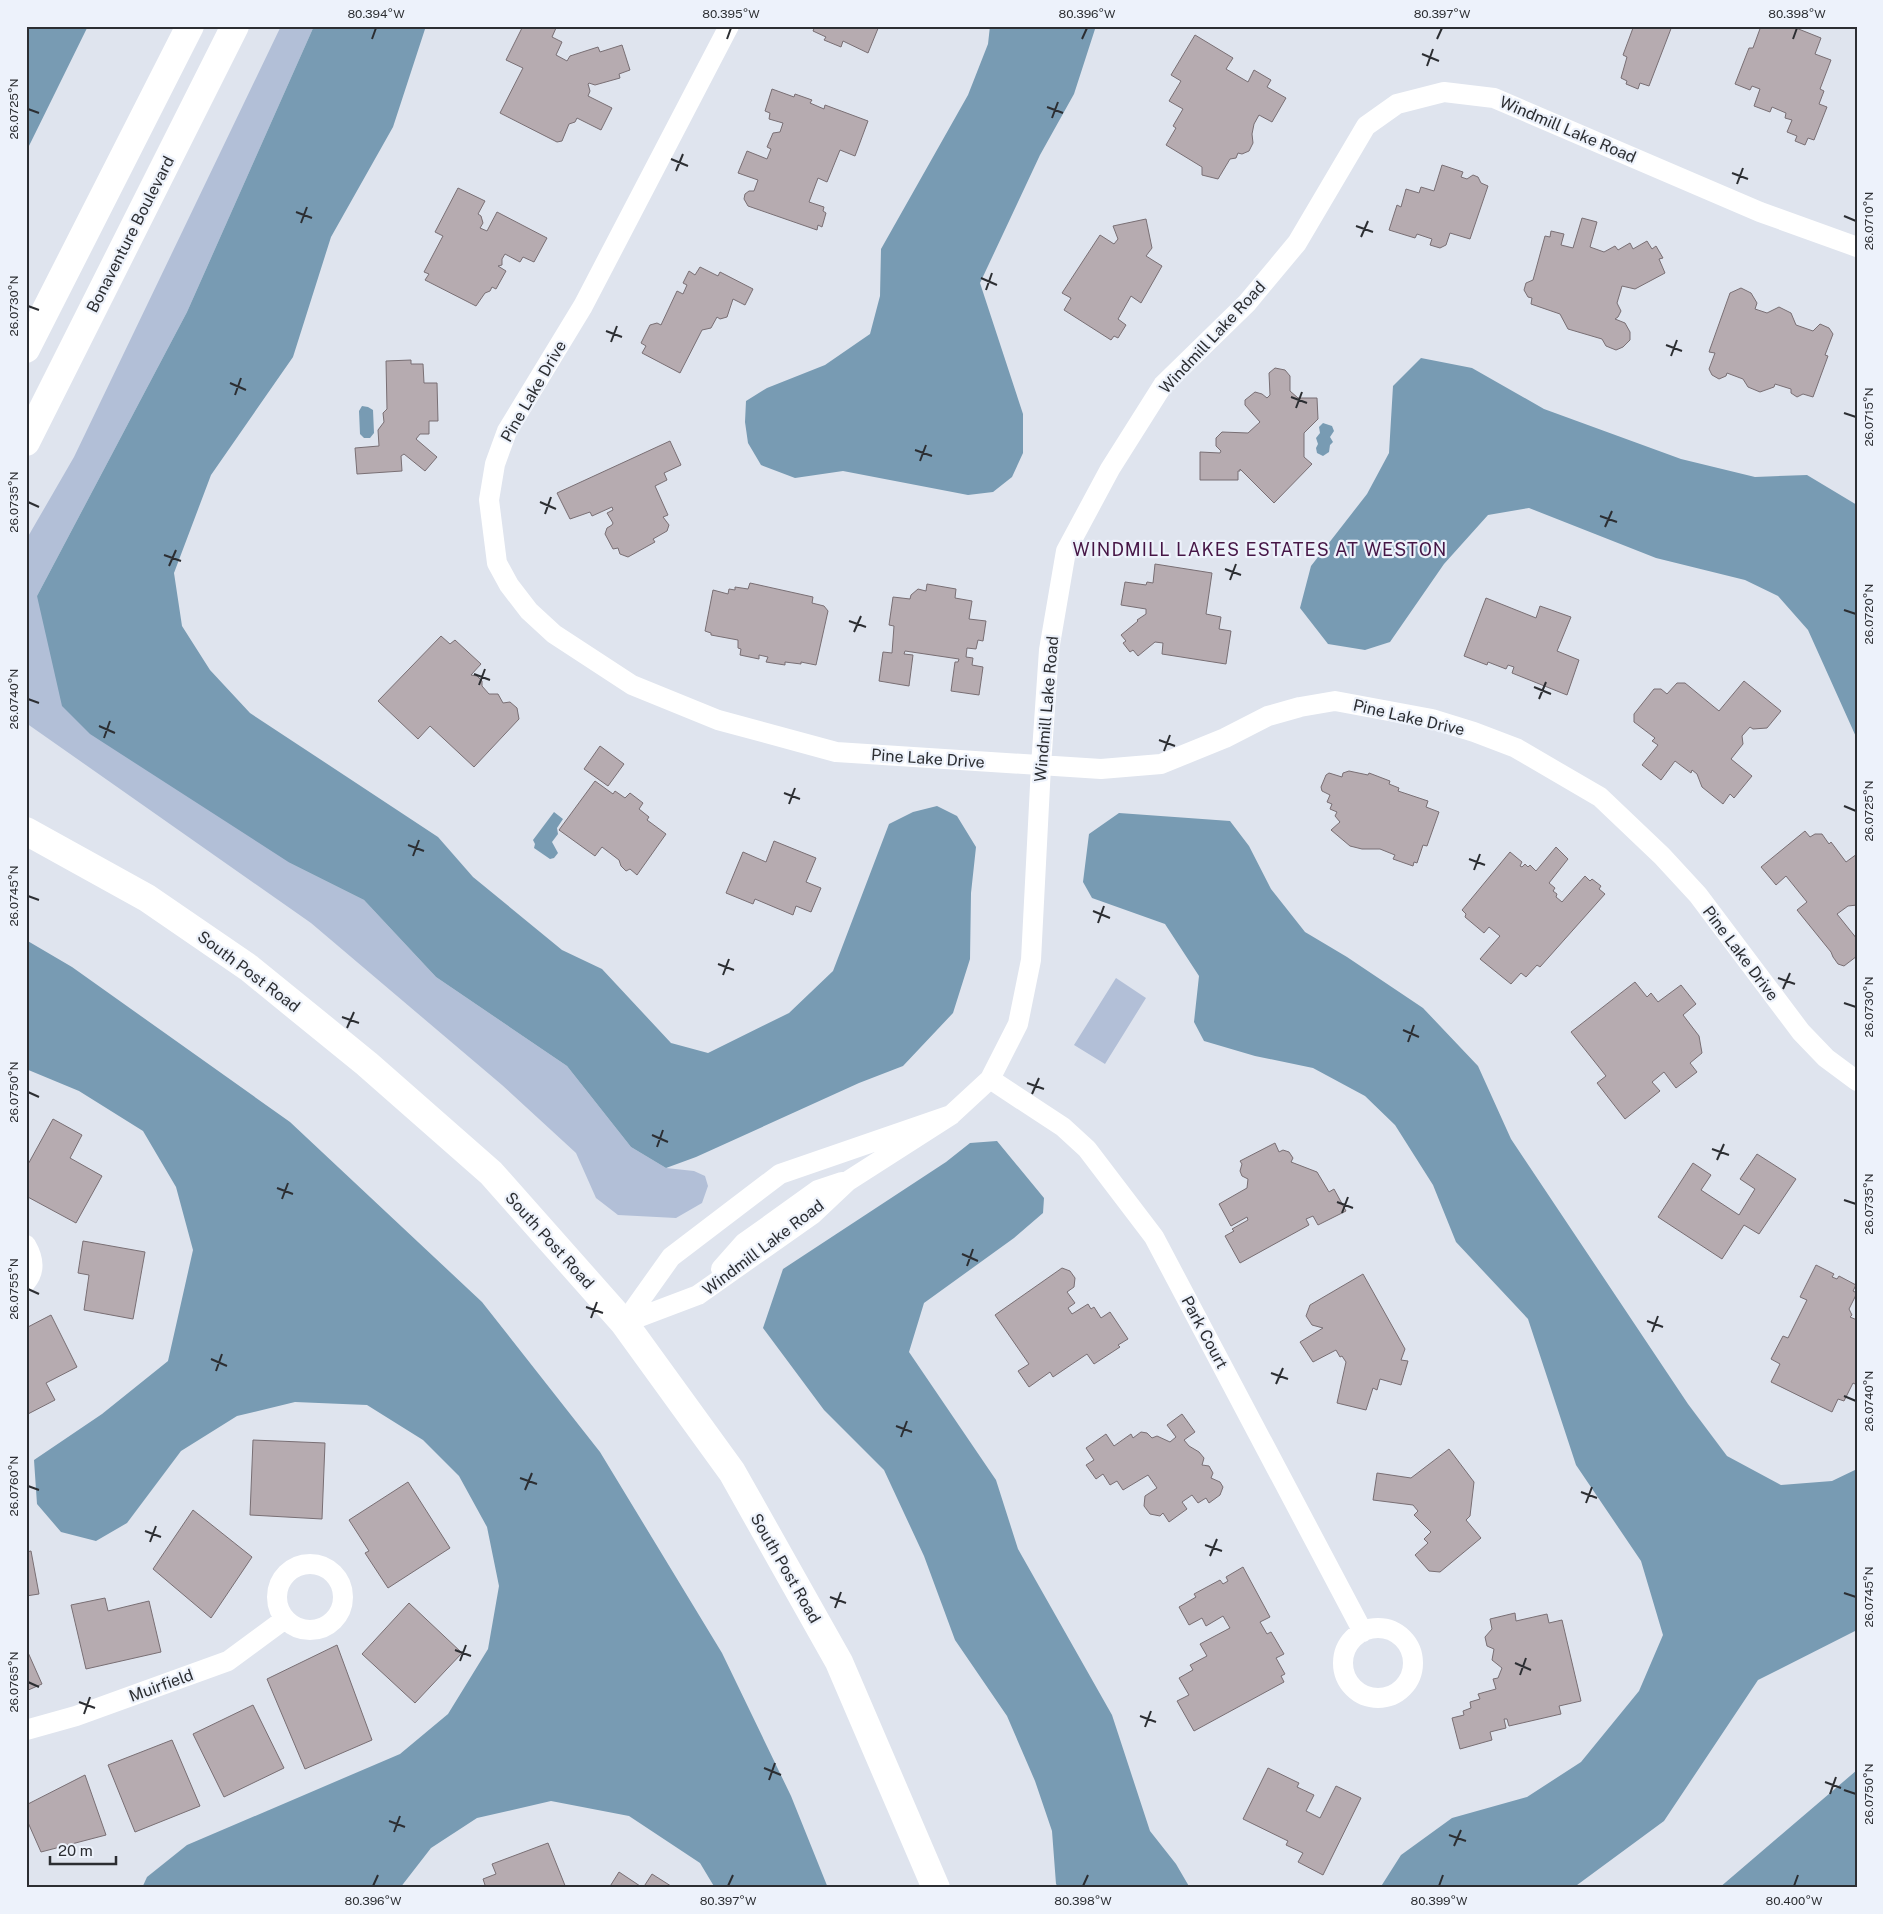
<svg xmlns="http://www.w3.org/2000/svg" width="1883" height="1914" font-family="'Public Sans',sans-serif">
<rect width="100%" height="100%" fill="#dfe4ee"/>
<path fill="#b2bfd7" d="M281 26H314L187 312 37 596 290 863 364 900 436 977 567 1066 631 1147 666 1168 694 1171 705 1176 708 1186 702 1203 676 1218 618 1215 596 1198 576 1153 502 1085 311 923 26 723V540L74 457Z
M1116 978 1146 998 1105 1064 1074 1045Z"/>
<path fill="#789bb3" d="M26 26H88L26 152Z
M314 26H426L393 127 331 237 293 357 211 475 174 573 182 626 210 670 250 713 438 837 473 877 562 950 602 969 671 1043 708 1053 789 1013 833 971 889 824 913 812 937 806 957 816 976 847 971 893 970 959 953 1013 903 1066 859 1083 696 1157 666 1168 631 1147 567 1066 436 977 364 900 290 863 90 734 62 706 37 596 187 312Z
M990 26H1096L1074 94 1040 155 980 283 1023 414V453L1012 477 993 492 968 495 843 471 795 478 761 465 748 443 745 422 746 401 767 388 825 365 870 334 880 296 881 249 968 95 988 44Z
M1421 358 1472 368 1544 409 1681 459 1755 477 1807 475 1857 505V739L1808 630 1778 596 1745 580 1656 558 1529 508 1488 515 1444 564 1390 642 1365 650 1328 644 1300 608 1311 566 1367 494 1389 453 1393 386Z
M362 406 368 407 373 410 374 433 370 438H364L360 434 359 411Z
M1323 423 1332 426 1334 431 1330 437 1333 442 1330 445 1329 452 1323 456 1317 453 1316 448 1318 444 1316 438 1320 433 1319 427Z
M554 812 563 819 557 828 558 834 552 842 558 853 554 858 550 859 534 848 535 844 533 840Z
M1119 813 1230 821 1249 846 1271 889 1305 932 1347 957 1423 1008 1478 1066 1511 1139 1688 1404 1727 1456 1781 1485 1832 1481 1857 1469V1630L1758 1680 1664 1821 1573 1888H1380L1401 1855 1452 1818 1527 1797 1581 1762 1639 1691 1663 1635 1641 1561 1576 1465 1528 1319 1456 1242 1433 1185 1395 1125 1365 1096 1313 1068 1255 1056 1204 1041 1194 1022 1199 976 1165 924 1092 898 1083 882 1089 834Z
M26 940 72 967 290 1122 482 1302 600 1452 722 1653 791 1796 828 1888H715L700 1863 629 1816 551 1801 477 1818 431 1848 400 1888H142L147 1877 187 1845 400 1754 448 1714 488 1649 499 1586 487 1527 459 1476 423 1440 367 1405 295 1402 237 1416 181 1451 127 1523 96 1541 61 1532 37 1504 34 1460 102 1414 168 1361 193 1250 176 1187 143 1131 79 1091 26 1069Z
M997 1141 1044 1198 1043 1213 1014 1238 924 1303 909 1352 996 1480 1018 1549 1112 1715 1150 1831 1176 1864 1190 1888H1059L1056 1884 1052 1831 1035 1781 1007 1716 955 1640 924 1556 884 1470 824 1410 763 1328 783 1269 946 1162 970 1143Z
M1857 1770V1888H1719Z"/>
<path fill="#b6abb0" stroke="#796f74" d="M523 26H552L556 28 552 37 562 42 556 55 567 61 570 56 598 47 600 52 622 45 630 70 619 74 620 78 595 85 589 83 588 84 590 91 588 96 612 108 601 130 577 118 575 122 569 124 562 141 557 142 500 113 523 68 506 60Z
M815 26H879L868 53 843 41 841 47 824 40 826 37 813 31Z
M1630 26H1672L1649 86 1640 83 1638 89 1626 84 1627 81 1621 78 1627 57 1623 55 1633 28Z
M1761 26H1791L1821 38 1815 54 1831 60 1820 89 1824 91 1819 104 1827 107 1814 140 1808 138 1805 145 1795 141 1797 136 1787 132 1792 120 1785 118 1786 113 1772 107 1770 112 1754 106 1760 89 1752 86 1750 90 1735 84 1749 48H1753Z
M1195 35 1233 58 1226 69 1248 82 1254 70 1271 80 1267 87 1286 98 1272 122 1259 115 1254 124 1252 134 1253 143 1249 151 1242 154 1238 153 1236 158 1230 159 1218 179 1202 175V167L1166 145 1176 128 1173 126 1183 109 1169 101 1181 81 1171 75Z
M772 89 794 97 795 94 812 100 810 103 824 109 825 105 868 121 855 156 840 150 827 182 818 178 809 202 824 207 823 211 826 213 822 227 818 225 817 230 748 206 744 199 745 194 749 191H754L758 180 738 173 747 151 767 159 771 149 767 147 773 133 780 132 783 123 769 119 770 113 765 111Z
M1442 165 1463 172 1461 177 1467 179 1473 175 1478 177 1481 183 1488 186 1470 239 1450 233 1446 245 1440 248 1430 245 1432 239 1417 234 1415 238 1389 230 1397 205 1401 207 1406 189 1419 193 1421 187 1434 191Z
M458 188 485 201 478 214 481 216 483 223 480 228 487 231 497 212 547 238 534 262 523 257 520 262 505 254 502 259V265L498 266 506 271 496 289 492 287 490 291 485 293 476 306 425 280 429 274 424 272 443 236 435 232Z
M1582 218 1597 222 1590 247 1604 252 1615 246 1618 250 1630 243 1633 249 1647 241 1652 249 1656 246 1663 258 1659 259 1665 273 1635 289 1622 286 1617 303 1621 311 1618 317 1615 319 1625 323 1630 332V340L1623 347 1616 350 1606 346 1602 339 1568 329 1560 314 1531 304 1532 298 1528 297 1524 290 1526 283 1533 280 1545 236 1550 237 1551 231 1564 234 1561 245 1573 248Z
M1146 219 1152 248 1146 256 1162 266 1141 303 1131 296 1118 319 1126 325 1118 338 1114 336 1111 340 1064 310 1071 298 1062 293 1100 235 1114 244 1118 239 1113 226Z
M700 267 718 276 720 272 753 289 745 305 733 299 727 317 720 319 717 317 711 328 702 330 680 373 642 353 646 346 641 343 650 325 657 323 661 325 677 291 683 294 687 285 683 283 689 271 695 275Z
M1741 288 1751 293 1757 303 1755 309 1767 313 1779 307 1791 313 1796 325 1813 331 1820 324 1829 328 1833 334 1825 355 1828 356 1813 397 1803 394 1797 397 1791 393V389L1775 384 1774 387 1760 392 1748 387 1743 379 1727 373 1726 376 1719 379 1712 375 1709 369 1715 353 1709 352 1730 293Z
M411 360V364H423L424 383H437L438 421H429V434H420L416 439 437 457 425 471 404 454 401 456 402 471 357 474 355 448 379 446 378 430 384 422 383 413 387 409 386 361Z
M1275 368 1285 370 1290 376V391L1298 398H1317L1318 419 1304 433V457L1312 464 1274 503 1240 469V471H1238V480H1200V452L1220 453 1221 451 1216 446V438L1222 432 1248 433 1260 422 1245 405V400L1255 392 1262 394 1267 398 1270 395 1269 373Z
M670 441 681 465 664 473 667 480 655 486 668 515 663 517 669 525 667 531 653 539 655 542 628 557 620 554 618 548 613 549 605 534 607 528 612 525 613 523 607 513 613 510 612 507 592 516 590 512 570 519 557 493Z
M1155 564 1212 573 1206 614 1221 617 1219 629 1231 631 1226 664 1162 654 1163 643 1155 642 1138 656 1133 650 1130 652 1123 643 1126 641 1121 635 1138 621 1137 620 1146 614V609L1121 605 1125 582 1146 585 1147 582 1153 583Z
M750 583 813 597 812 603 824 606 828 611 816 665 801 662V664L785 662V665L766 662 768 657 759 655V659L740 655 741 649 738 648V640L711 635V633L705 631 713 590 728 594 729 589 735 590V587L748 589Z
M927 584 956 589 955 598 972 601 969 619 986 621 983 641 978 640 976 649 967 648 966 657 973 658 972 665 983 667 979 695 951 691 955 662H958L959 659 905 651 904 654 913 655 909 686 879 681 883 652 892 653 894 626 889 625 893 597 910 599 911 595 918 589 926 591Z
M1486 598 1536 618 1540 606 1571 617 1557 651 1579 660 1567 695 1512 673 1514 667 1508 665 1506 669 1488 662 1487 665 1464 656Z
M441 636 450 644 455 640 481 664 471 675 477 676 482 681V686L489 694H498L503 703 510 702 517 708 519 719 474 767 430 726 418 739 378 701Z
M1744 681 1781 711 1767 728 1753 729 1750 727 1742 736 1743 744 1731 759 1752 776 1734 798 1730 794 1723 804 1702 787 1697 774 1692 770 1691 773 1675 761 1661 780 1642 765 1658 745 1652 741 1655 738 1634 722V714L1654 689H1661L1667 694 1677 683H1685L1719 711Z
M600 746 624 764 608 786 584 769Z
M1349 771 1368 775 1369 773 1390 781 1389 784 1399 788 1398 791 1428 801 1426 807 1439 812 1427 846 1423 845 1417 863 1414 862 1413 866 1393 859 1395 855 1380 849H1362L1350 846 1331 830 1340 822 1335 816 1337 812 1330 809 1332 804 1327 802 1330 795 1322 791 1321 787 1326 775 1329 773 1342 777 1343 773Z
M595 781 613 794 615 791 625 798 630 793 643 803 639 809 649 817 647 820 666 834 637 875 630 869 626 871 621 866 619 860 602 847 595 856 559 830Z
M1805 831 1810 837 1815 834H1822L1829 844 1831 842 1846 862 1857 854V905L1848 906 1837 914 1857 939V956L1844 966 1838 964 1833 957 1831 952 1797 910 1807 902 1786 876 1776 885 1761 867Z
M774 841 816 858 806 882 821 888 811 912 796 906 793 915 755 899 753 904 726 893 743 852 766 862Z
M1556 847 1568 859 1549 883 1555 888 1553 891 1557 894 1556 897 1562 902 1585 876 1590 881 1592 879 1601 886 1599 889 1605 894 1540 967 1537 965 1526 977 1521 973 1511 984 1480 959 1500 936 1489 927 1484 933 1465 917 1466 914 1462 910 1510 852 1522 862 1520 866 1522 867 1525 864 1528 867 1530 865 1536 871Z
M1635 982 1647 997 1651 993 1658 1002 1681 985 1696 1004 1683 1015 1699 1036 1702 1053 1690 1063 1697 1072 1676 1088 1664 1072 1652 1082 1660 1091 1625 1119 1597 1083 1606 1076 1571 1032Z
M53 1119 82 1135 70 1158 102 1176 76 1223 26 1196V1168Z
M1275 1143 1279 1152 1283 1150 1289 1152 1293 1158 1291 1162 1317 1172 1329 1192 1334 1189 1346 1211 1318 1225 1313 1216 1306 1219 1309 1225 1240 1263 1225 1236 1234 1231 1232 1229 1248 1220 1247 1217 1231 1226 1219 1204 1247 1188 1248 1179 1242 1176 1240 1171 1242 1164 1240 1161Z
M1757 1154 1796 1179 1759 1234 1744 1225 1722 1259 1658 1217 1693 1163 1711 1175 1701 1190 1739 1215 1755 1189 1740 1179Z
M83 1241 145 1252 133 1319 84 1310 89 1275 78 1273Z
M1816 1265 1834 1274 1832 1277 1837 1279 1839 1276 1856 1285 1853 1291 1857 1293 1849 1309 1852 1315 1850 1317 1857 1320V1385L1853 1383 1844 1401 1838 1399 1832 1412 1771 1382 1780 1364 1771 1359 1783 1336 1788 1338 1807 1300 1800 1297Z
M1062 1268 1070 1271 1075 1278 1074 1287 1067 1292 1075 1303 1068 1308 1072 1314 1088 1304 1091 1309 1094 1307 1101 1318 1110 1312 1128 1339 1118 1345 1120 1347 1094 1364 1087 1354 1053 1377 1050 1372 1029 1387 1018 1371 1029 1364 995 1315Z
M1363 1274 1405 1349 1401 1360 1408 1361 1401 1385 1380 1379 1377 1390 1373 1388 1366 1410 1337 1403 1346 1362 1342 1356 1340 1357 1336 1350 1313 1362 1300 1342 1323 1328 1312 1325 1306 1316 1310 1305Z
M51 1315 77 1367 46 1383 55 1400 26 1415V1328Z
M1182 1414 1195 1432 1184 1440 1189 1446 1199 1452 1204 1458 1202 1465 1209 1466 1213 1473 1211 1478 1220 1482 1223 1487 1220 1495 1209 1503 1206 1498 1198 1503 1192 1495 1182 1502 1187 1509 1169 1522 1163 1513 1160 1516 1150 1514 1144 1506 1145 1496 1157 1488 1148 1475 1123 1490 1117 1481 1110 1485 1103 1474 1096 1479 1086 1465 1094 1460 1086 1448 1106 1434 1114 1446 1131 1434 1133 1438 1141 1432 1147 1433 1152 1438 1157 1436 1170 1442 1176 1437 1167 1425Z
M253 1440 325 1443 322 1519 250 1515Z
M1449 1449 1474 1482 1470 1516 1466 1520 1481 1538 1440 1572 1429 1571 1415 1555 1428 1543 1424 1539 1431 1532 1414 1515 1418 1511 1413 1505 1373 1500 1377 1473 1411 1478Z
M408 1482 450 1548 388 1588 365 1553 369 1551 349 1520Z
M193 1510 252 1557 211 1618 153 1569Z
M31 1551 39 1594 26 1596V1552Z
M1243 1567 1270 1617 1260 1622 1267 1634 1271 1632 1284 1654 1276 1658 1285 1674 1281 1676 1284 1682 1194 1731 1177 1701 1189 1695 1179 1678 1193 1670 1190 1665 1207 1656 1200 1644 1230 1628 1223 1616 1206 1626 1202 1618 1189 1625 1179 1607 1196 1597 1194 1594 1220 1580 1223 1584 1228 1581 1226 1577Z
M105 1598 108 1611 149 1601 161 1652 86 1669 71 1605Z
M409 1603 462 1653 415 1703 362 1654Z
M1515 1613 1516 1621 1547 1614 1549 1623 1562 1620 1581 1701 1559 1706 1561 1714 1509 1726 1507 1719H1504L1506 1728 1490 1732 1492 1740 1460 1749 1452 1718 1464 1715 1463 1711 1471 1708 1470 1702 1480 1699 1478 1694 1496 1689 1493 1679 1498 1678 1502 1668 1492 1660 1494 1649 1487 1646 1485 1637 1492 1629 1490 1619Z
M337 1645 372 1740 305 1769 267 1679Z
M26 1648 42 1684 26 1691Z
M253 1705 284 1768 224 1797 193 1734Z
M172 1740 200 1806 135 1832 108 1765Z
M1268 1768 1299 1783 1297 1787 1314 1795 1306 1811 1320 1818 1336 1786 1361 1798 1323 1875 1298 1862 1303 1853 1286 1845 1288 1841 1243 1819Z
M85 1775 106 1835 41 1852 26 1818V1805Z
M548 1843 566 1888H486L483 1879 496 1874 492 1864Z
M619 1872 643 1888 652 1874 674 1888H609Z"/>
<g fill="none" stroke-linecap="round" stroke-linejoin="round">
<path stroke="#fff" stroke-width="20" d="M729 26 583 306 507 431 495 464 489 500 497 563 509 585 529 611 554 634 632 685 718 720 836 752 1101 769 1161 764 1225 738 1268 716 1300 707 1335 701 1432 719 1474 732 1516 748 1600 797 1662 856 1698 895 1801 1032 1826 1058 1857 1081
M990 1079 1063 1127 1087 1149 1154 1237 1363 1632
M951 1115 780 1174 671 1257 624 1323 698 1295 813 1214 848 1181 951 1115 990 1079 1018 1024 1031 960 1041 766 1049 650 1066 551 1110 469 1163 385 1247 303 1297 243 1366 126 1397 104 1444 92 1494 98 1760 212 1857 247
M26 1245C33 1257 36 1270 26 1282
M721 1269 744 1243 818 1190 842 1182
M277 1597a33 33 0 1 1 66 0a33 33 0 1 1-66 0Z
M1343 1663a35 35 0 1 1 70 0a35 35 0 1 1-70 0Z
M26 1730 76 1716 228 1661 285 1619"/>
<path stroke="#fff" stroke-width="28" d="M26 349 190 26
M26 442 235 26
M26 831 147 898 249 968 367 1064 491 1173 624 1323 732 1472 839 1662 936 1888"/>
</g>
<path fill="none" stroke="#2c2e32" stroke-width="2" d="M372 39 376 28M727 39 731 28M1082 39 1087 28M1437 39 1442 28M1793 39 1797 28M1422 54 1439 61M1427 66 1433 49M1047 107 1063 113M28 109 39 113M1052 118 1058 102M671 159 688 166M676 171 683 154M1732 173 1748 179M1737 184 1743 168M296 212 312 218M1844 216 1856 221M301 223 307 207M1356 226 1373 232M1361 237 1368 221M981 278 997 285M986 290 992 273M28 306 39 310M606 331 622 337M611 342 617 326M1666 345 1682 351M1671 356 1677 340M230 383 246 390M235 395 241 378M1291 397 1307 403M1296 408 1302 392M1844 413 1856 417M915 450 932 456M920 461 926 445M28 502 39 507M540 502 556 509M545 514 551 497M1600 516 1617 522M1605 527 1612 511M164 555 181 561M169 566 176 550M1225 569 1241 575M1230 580 1236 564M1844 610 1856 614M849 621 866 627M854 632 861 616M474 674 490 680M479 685 485 669M1534 687 1551 694M28 699 39 703M1539 699 1546 682M99 726 115 733M104 738 110 721M1159 740 1175 746M1164 751 1170 735M784 793 800 799M789 804 795 788M1844 806 1856 811M408 845 424 851M413 856 419 840M1469 859 1485 865M1474 870 1480 854M28 896 39 900M1093 911 1110 918M1098 923 1104 906M718 964 734 970M723 975 729 959M1778 978 1795 984M1783 989 1790 973M1844 1003 1856 1007M342 1017 359 1023M347 1028 354 1012M1403 1030 1419 1037M1408 1042 1414 1025M1027 1083 1044 1089M28 1092 39 1097M1032 1094 1039 1078M652 1135 668 1142M657 1147 663 1130M1712 1149 1729 1155M1717 1160 1724 1144M277 1188 293 1194M282 1199 288 1183M1844 1200 1856 1204M1337 1202 1353 1208M1342 1213 1348 1197M962 1254 978 1261M967 1266 973 1249M28 1289 39 1294M586 1307 603 1313M591 1318 597 1302M1647 1321 1663 1327M1652 1332 1658 1316M211 1359 227 1366M216 1371 222 1354M1271 1373 1288 1379M1276 1384 1283 1368M1844 1396 1856 1401M896 1426 912 1432M901 1437 907 1421M520 1478 537 1484M28 1486 39 1490M525 1490 532 1473M1581 1492 1597 1498M1586 1503 1592 1487M145 1531 161 1537M150 1542 156 1526M1205 1545 1222 1551M1210 1556 1217 1539M1844 1593 1856 1597M830 1597 846 1603M835 1608 841 1592M455 1650 471 1656M460 1661 466 1645M1515 1663 1531 1670M1520 1675 1526 1658M28 1682 39 1687M79 1702 95 1708M84 1714 90 1697M1140 1716 1156 1722M1145 1727 1151 1711M764 1768 781 1775M769 1780 775 1763M1825 1782 1841 1788M1844 1790 1856 1794M1830 1794 1836 1777M389 1821 405 1827M394 1832 400 1816M1449 1835 1466 1841M1454 1846 1461 1830M373 1886 378 1875M728 1886 733 1875M1083 1886 1088 1875M1439 1886 1443 1875M1794 1886 1798 1875"/>
<g text-anchor="middle" stroke-width="4.5" stroke-linejoin="round" paint-order="stroke">
<g font-size="16" fill="#2c2e32" stroke="#edf2fb">
<text transform="translate(1568 129) rotate(23)" y="6">Windmill Lake Road</text>
<text transform="translate(130 234) rotate(-63)" y="6">Bonaventure Boulevard</text>
<text transform="translate(1212 337) rotate(-47)" y="6">Windmill Lake Road</text>
<text transform="translate(533 391) rotate(-60)" y="6">Pine Lake Drive</text>
<text transform="translate(1046 709) rotate(-85)" y="6">Windmill Lake Road</text>
<text transform="translate(1409 717) rotate(13)" y="6">Pine Lake Drive</text>
<text transform="translate(928 758) rotate(4)" y="6">Pine Lake Drive</text>
<text transform="translate(1741 953) rotate(53)" y="6">Pine Lake Drive</text>
<text transform="translate(249 971) rotate(37)" y="6">South Post Road</text>
<text transform="translate(550 1240) rotate(48)" y="6">South Post Road</text>
<text transform="translate(763 1247) rotate(-37)" y="6">Windmill Lake Road</text>
<text transform="translate(1205 1332) rotate(62)" y="6">Park Court</text>
<text transform="translate(786 1568) rotate(60)" y="6">South Post Road</text>
<text transform="translate(161 1685) rotate(-20)" y="6">Muirfield</text>
</g>
<g font-size="18" letter-spacing="1" fill="#461646" stroke="#edf2fb">
<text x="1260" y="556">WINDMILL LAKES ESTATES AT WESTON</text>
</g>
</g>
<rect width="1883" height="1914" fill="none" stroke="#edf2fb" stroke-width="55"/>
<path d="M50 1856v8h66v-8" fill="none" stroke="#2c2e32" stroke-width="2.5"/>
<text x="58" y="1856" font-size="15" fill="#2c2e32" stroke="#edf2fb" stroke-width="4" paint-order="stroke">20 m</text>
<rect x="28" y="28" width="1828" height="1858" fill="none" stroke="#2c2e32" stroke-width="2"/>
<g font-size="12" text-anchor="middle" fill="#2c2e32">
<text x="376" y="18">80.394°W</text>
<text x="731" y="18">80.395°W</text>
<text x="1087" y="18">80.396°W</text>
<text x="1442" y="18">80.397°W</text>
<text x="1797" y="18">80.398°W</text>
<text transform="translate(14 109) rotate(-90)" y="4">26.0725°N</text>
<text transform="translate(1869 221) rotate(-90)" y="4">26.0710°N</text>
<text transform="translate(14 306) rotate(-90)" y="4">26.0730°N</text>
<text transform="translate(1869 417) rotate(-90)" y="4">26.0715°N</text>
<text transform="translate(14 502) rotate(-90)" y="4">26.0735°N</text>
<text transform="translate(1869 614) rotate(-90)" y="4">26.0720°N</text>
<text transform="translate(14 699) rotate(-90)" y="4">26.0740°N</text>
<text transform="translate(1869 811) rotate(-90)" y="4">26.0725°N</text>
<text transform="translate(14 896) rotate(-90)" y="4">26.0745°N</text>
<text transform="translate(1869 1007) rotate(-90)" y="4">26.0730°N</text>
<text transform="translate(14 1092) rotate(-90)" y="4">26.0750°N</text>
<text transform="translate(1869 1204) rotate(-90)" y="4">26.0735°N</text>
<text transform="translate(14 1289) rotate(-90)" y="4">26.0755°N</text>
<text transform="translate(1869 1401) rotate(-90)" y="4">26.0740°N</text>
<text transform="translate(14 1486) rotate(-90)" y="4">26.0760°N</text>
<text transform="translate(1869 1597) rotate(-90)" y="4">26.0745°N</text>
<text transform="translate(14 1682) rotate(-90)" y="4">26.0765°N</text>
<text transform="translate(1869 1794) rotate(-90)" y="4">26.0750°N</text>
<text x="373" y="1905">80.396°W</text>
<text x="728" y="1905">80.397°W</text>
<text x="1083" y="1905">80.398°W</text>
<text x="1439" y="1905">80.399°W</text>
<text x="1794" y="1905">80.400°W</text>
</g>
</svg>
